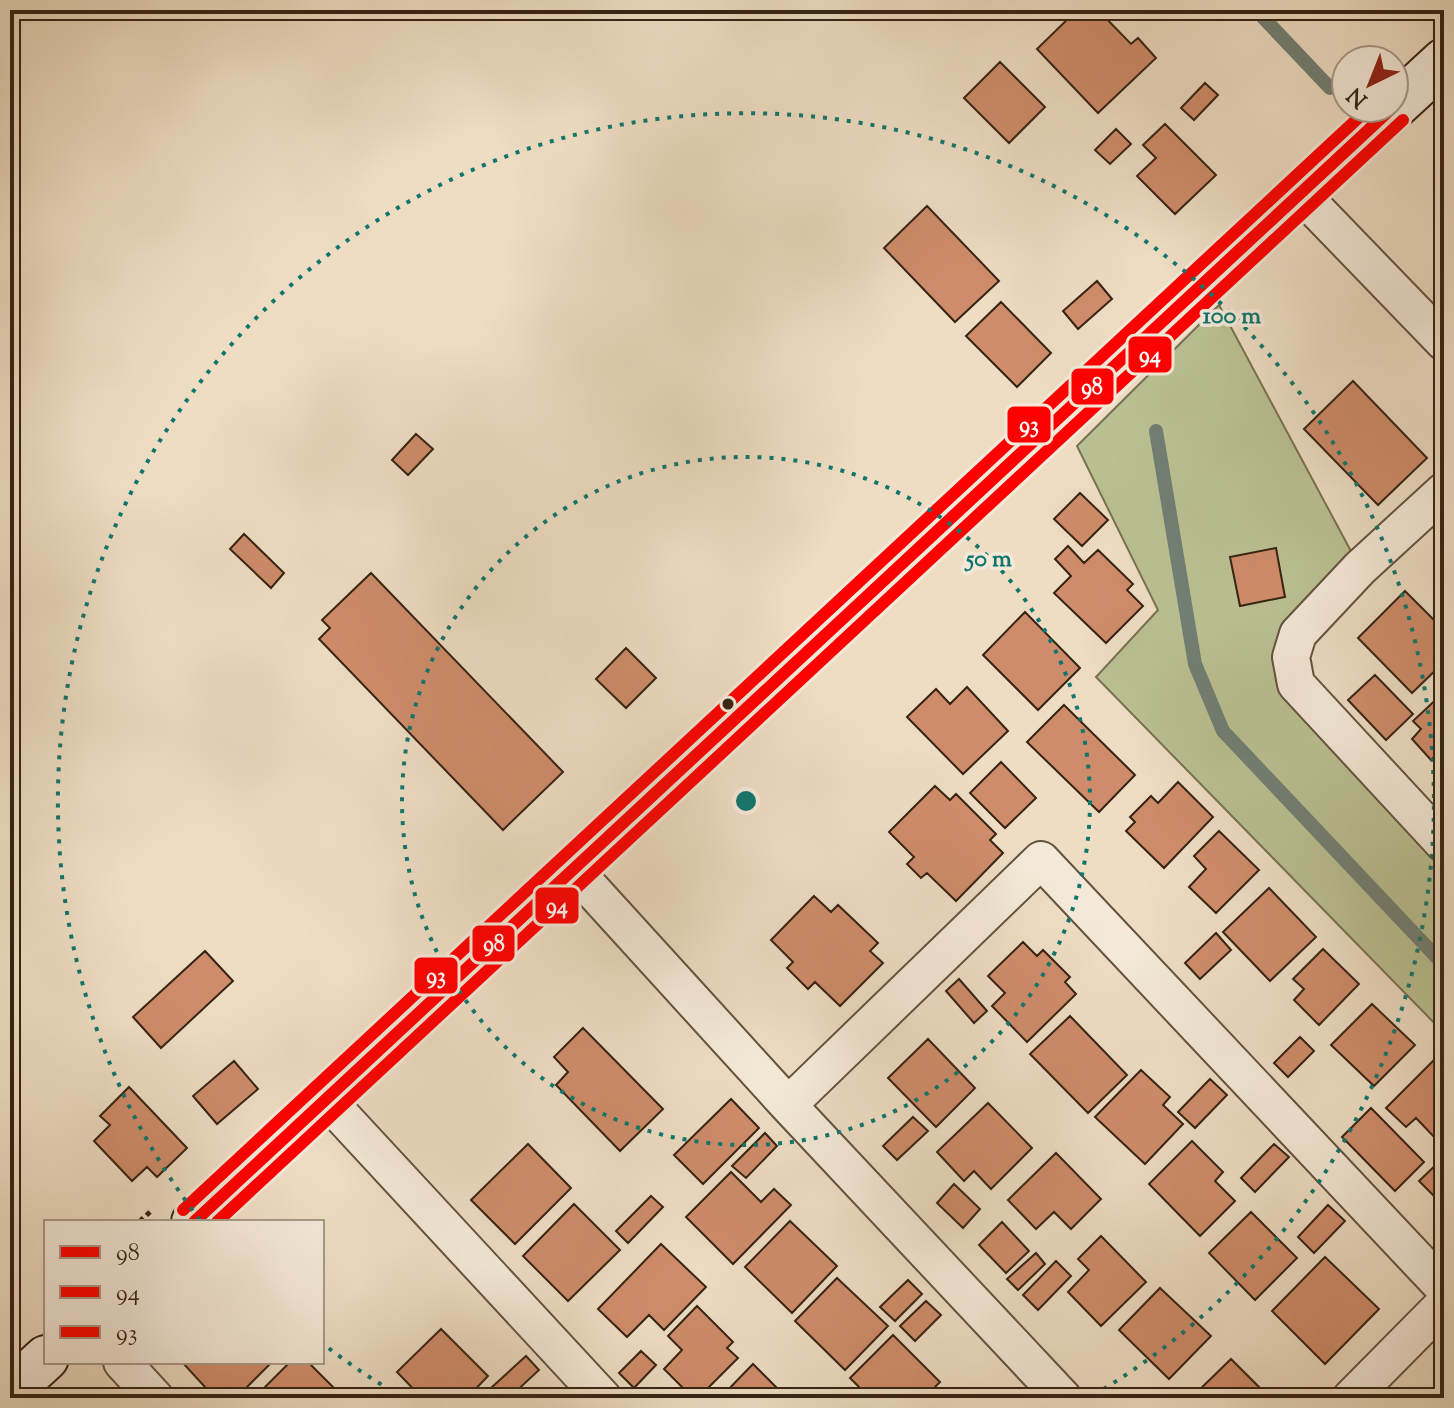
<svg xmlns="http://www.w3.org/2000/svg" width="1454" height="1408" font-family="'Sorts Mill Goudy',serif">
<rect width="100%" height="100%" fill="#eeddc3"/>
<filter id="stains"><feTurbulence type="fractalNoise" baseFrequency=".0025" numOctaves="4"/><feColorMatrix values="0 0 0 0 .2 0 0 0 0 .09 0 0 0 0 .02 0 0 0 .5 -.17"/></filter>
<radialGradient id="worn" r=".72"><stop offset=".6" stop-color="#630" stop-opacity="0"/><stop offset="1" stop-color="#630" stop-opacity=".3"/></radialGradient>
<path fill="#bac092" stroke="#787252" stroke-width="2" d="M1219 305 1360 568 1291 657 1444 844V1033L1096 677 1158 610 1077 446Z"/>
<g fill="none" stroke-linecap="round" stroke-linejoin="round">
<path stroke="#717f74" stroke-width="14" d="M1256 10 1330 88
M1156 431 1195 664 1223 731 1444 965"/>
</g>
<path fill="#cf8c6a" stroke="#362313" stroke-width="2" d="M1077 10H1098L1131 44 1138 38 1156 58 1098 113 1037 49Z
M1000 62 1045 107 1009 143 964 98Z
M1205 83 1218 95 1194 120 1181 108Z
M1165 124 1216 175 1175 214 1137 176 1156 158 1143 145Z
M1116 129 1131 144 1110 164 1095 150Z
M927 206 999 281 955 322 884 248Z
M1097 281 1112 299 1078 329 1063 311Z
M1001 302 1051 353 1017 387 966 336Z
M1353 381 1427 458 1378 505 1304 429Z
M416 434 433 449 408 475 392 460Z
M1080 493 1108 520 1082 546 1054 519Z
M244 534 284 573 271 588 230 549Z
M1068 546 1084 563 1098 550 1133 584 1127 590 1143 606 1106 643 1054 593 1071 576 1055 559Z
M1276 548 1285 597 1240 606 1230 557Z
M371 573 563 772 503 830 319 639 330 628 322 620Z
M1405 591 1444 630V662L1412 693 1358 638Z
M1025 612 1080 668 1038 710 983 655Z
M626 648 656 678 626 708 596 679Z
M1375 675 1413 714 1386 740 1348 700Z
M967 687 1008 731 963 774 907 717 936 689 950 704Z
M1444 692V747L1431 760 1412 739 1421 729 1413 721Z
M1064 705 1135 775 1099 812 1027 742Z
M1001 762 1036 798 1005 828 970 793Z
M1178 782 1213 817 1164 868 1126 831 1135 822 1130 817 1151 796 1158 803Z
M935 786 950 800 956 794 996 834 990 840 1003 853 956 901 927 873 921 878 907 864 914 857 889 832Z
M1219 831 1259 870 1216 913 1189 887 1206 869 1194 856Z
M1269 888 1316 937 1270 981 1223 932Z
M814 896 831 912 838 905 878 943 870 951 883 963 840 1006 815 982 808 989 787 968 793 962 771 940Z
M1216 933 1231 950 1200 979 1185 963Z
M1023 942 1037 956 1043 950 1070 977 1065 982 1076 994 1027 1042 992 1006 1005 993 988 976Z
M1323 949 1359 984 1319 1025 1294 1000 1304 989 1293 979Z
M205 951 233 981 161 1048 133 1017Z
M959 979 987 1011 974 1023 946 991Z
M1372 1004 1415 1045 1374 1086 1331 1045Z
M1070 1016 1127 1075 1088 1113 1030 1054Z
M583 1028 663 1109 620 1151 556 1085 568 1072 554 1057Z
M1300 1037 1314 1051 1288 1077 1274 1063Z
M928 1039 975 1088 936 1127 888 1078Z
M1435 1059 1444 1068V1137L1439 1142 1416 1118 1406 1127 1386 1108Z
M234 1061 258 1089 217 1124 193 1096Z
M1141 1070 1170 1097 1163 1105 1183 1124 1145 1164 1095 1117Z
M1210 1079 1227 1095 1195 1128 1178 1112Z
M129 1087 187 1148 157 1177 147 1167 132 1181 94 1141 110 1125 100 1116Z
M731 1099 759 1128 703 1184 674 1155Z
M988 1103 1032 1148 991 1189 974 1171 964 1181 937 1152Z
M1371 1108 1424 1162 1395 1191 1342 1137Z
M913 1117 928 1131 897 1160 883 1146Z
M765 1133 777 1146 746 1178 732 1166Z
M1192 1141 1223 1172 1215 1181 1235 1201 1200 1236 1149 1184Z
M528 1144 571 1188 515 1244 471 1200Z
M1274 1144 1289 1157 1255 1192 1241 1178Z
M1056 1153 1101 1199 1071 1229 1054 1212 1036 1229 1008 1200Z
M1444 1157V1206L1419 1181Z
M731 1172 761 1202 774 1189 791 1205 733 1264 686 1217Z
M954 1184 980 1209 963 1228 937 1203Z
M651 1196 663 1207 628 1243 616 1231Z
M574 1204 620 1250 568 1301 523 1256Z
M1328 1205 1345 1221 1314 1253 1298 1237Z
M1251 1212 1297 1258 1255 1300 1209 1253Z
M790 1221 837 1266 792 1313 745 1267Z
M1002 1222 1029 1251 1006 1273 979 1245Z
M1101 1236 1146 1282 1101 1326 1068 1292 1089 1270 1078 1259Z
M661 1244 706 1287 664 1330 649 1315 627 1337 598 1309Z
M1036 1253 1045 1264 1018 1290 1007 1279Z
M1325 1257 1379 1309 1325 1364 1272 1311Z
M1056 1261 1071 1276 1038 1310 1023 1295Z
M837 1278 888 1326 845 1370 795 1321Z
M908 1280 922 1294 895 1321 880 1307Z
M1160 1288 1211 1336 1169 1379 1119 1330Z
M926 1301 941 1315 915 1341 900 1326Z
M697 1306 733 1342 727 1348 738 1358 698 1398H693L664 1369 682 1350 668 1336Z
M441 1329 488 1376 467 1398H422L397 1372Z
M893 1335 940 1382 924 1398H870L850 1378Z
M641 1351 656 1365 634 1388 619 1373Z
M526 1356 539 1370 510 1397 503 1391 496 1398H480Z
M1231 1359 1270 1398H1191Z
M182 1362H270L271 1363 236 1398H215Z
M290 1362H308L344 1398H270L262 1390Z
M753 1364 787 1398H720Z"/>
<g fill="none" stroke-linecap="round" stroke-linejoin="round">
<defs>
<path id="street" d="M1300 193 1444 342
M1444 491 1360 568 1298 634 1291 657 1296 684 1444 844
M575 871 788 1105 1063 1398
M327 1100 603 1398
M788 1105 1041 860 1444 1288
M122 1362 155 1398
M1351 1398 1444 1304"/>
<path id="secondary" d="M1394 107 1444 61
M194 1222 1392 108
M10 1391 46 1358"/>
</defs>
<use href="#street" stroke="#64523f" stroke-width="40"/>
<use href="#secondary" stroke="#362313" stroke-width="48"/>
<path stroke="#362313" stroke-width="5" stroke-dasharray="6 4" stroke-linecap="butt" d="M139 1222 150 1212"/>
<use href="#street" stroke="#f4e9d8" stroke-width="36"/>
<use href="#secondary" stroke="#f4e9d8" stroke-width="44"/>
<defs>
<path id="bus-1" d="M194 1222 1392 108"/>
<path id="bus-2" d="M217 1222 1403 120"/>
<path id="bus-3" d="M183 1210 1369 108"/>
</defs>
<use href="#bus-1" stroke="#f4e9d8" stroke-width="18"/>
<use href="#bus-2" stroke="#f4e9d8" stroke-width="18"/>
<use href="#bus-3" stroke="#f4e9d8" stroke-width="18"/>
<use href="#bus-1" stroke="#f00" stroke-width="12"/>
<use href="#bus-2" stroke="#f00" stroke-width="12"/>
<use href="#bus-3" stroke="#f00" stroke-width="12"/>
</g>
<g fill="none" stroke="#0f766e" stroke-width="4" stroke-dasharray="4 8">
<circle cx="746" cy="801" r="344"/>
<path d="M402 1397A688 688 0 0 1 322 1343M200 1220A688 688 0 1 1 1090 1397"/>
</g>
<circle fill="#362313" stroke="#f4e9d8" stroke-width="3" cx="728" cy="704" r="7"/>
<circle cx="746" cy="801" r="12" fill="#0f766e" stroke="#f4e9d8" stroke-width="4"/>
<g font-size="24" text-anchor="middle" font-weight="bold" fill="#0f766e" stroke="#f4e9d8" stroke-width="7" stroke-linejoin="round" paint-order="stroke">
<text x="1232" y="323">100 m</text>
<text x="989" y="566">50 m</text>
</g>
<g stroke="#f4e9d8" stroke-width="3">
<rect x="1127" y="335" width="46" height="39" rx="8" fill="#f00"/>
<rect x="1070" y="367" width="45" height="39" rx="8" fill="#f00"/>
<rect x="1006" y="405" width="46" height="39" rx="8" fill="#f00"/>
<rect x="534" y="886" width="46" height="39" rx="8" fill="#f00"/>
<rect x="471" y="924" width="45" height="39" rx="8" fill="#f00"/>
<rect x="413" y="956" width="46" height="39" rx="8" fill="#f00"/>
</g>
<g font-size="22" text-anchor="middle" font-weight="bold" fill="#fff">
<text x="1150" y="362">94</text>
<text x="1092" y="394">98</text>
<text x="1029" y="432">93</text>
<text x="557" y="913">94</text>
<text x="494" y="951">98</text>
<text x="436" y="983">93</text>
</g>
<rect width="1454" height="1408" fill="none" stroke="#eeddc3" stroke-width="40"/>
<rect x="12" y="12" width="1430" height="1384" fill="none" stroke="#362313" stroke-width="4"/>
<rect x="20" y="20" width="1414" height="1368" fill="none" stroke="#362313" stroke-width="2"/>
<rect x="44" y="1220" width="280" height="144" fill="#f4e9d8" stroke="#a89a89" stroke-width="2"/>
<rect x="60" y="1246" width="40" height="12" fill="#ff0000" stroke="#a89a89" stroke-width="2"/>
<text x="116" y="1260" font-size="24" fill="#362313">98</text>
<rect x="60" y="1286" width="40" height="12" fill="#ff0000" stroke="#a89a89" stroke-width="2"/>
<text x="116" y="1300" font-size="24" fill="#362313">94</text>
<rect x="60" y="1326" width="40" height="12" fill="#ff0000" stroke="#a89a89" stroke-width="2"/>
<text x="116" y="1340" font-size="24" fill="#362313">93</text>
<g transform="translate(1370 84) rotate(223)"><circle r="38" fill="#f4e9d8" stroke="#a89a89" stroke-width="2"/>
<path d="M0-6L14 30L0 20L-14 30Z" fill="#8f2418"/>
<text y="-12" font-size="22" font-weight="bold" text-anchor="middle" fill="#362313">N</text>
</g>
<rect width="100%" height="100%" filter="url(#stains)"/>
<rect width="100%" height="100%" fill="url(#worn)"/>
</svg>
